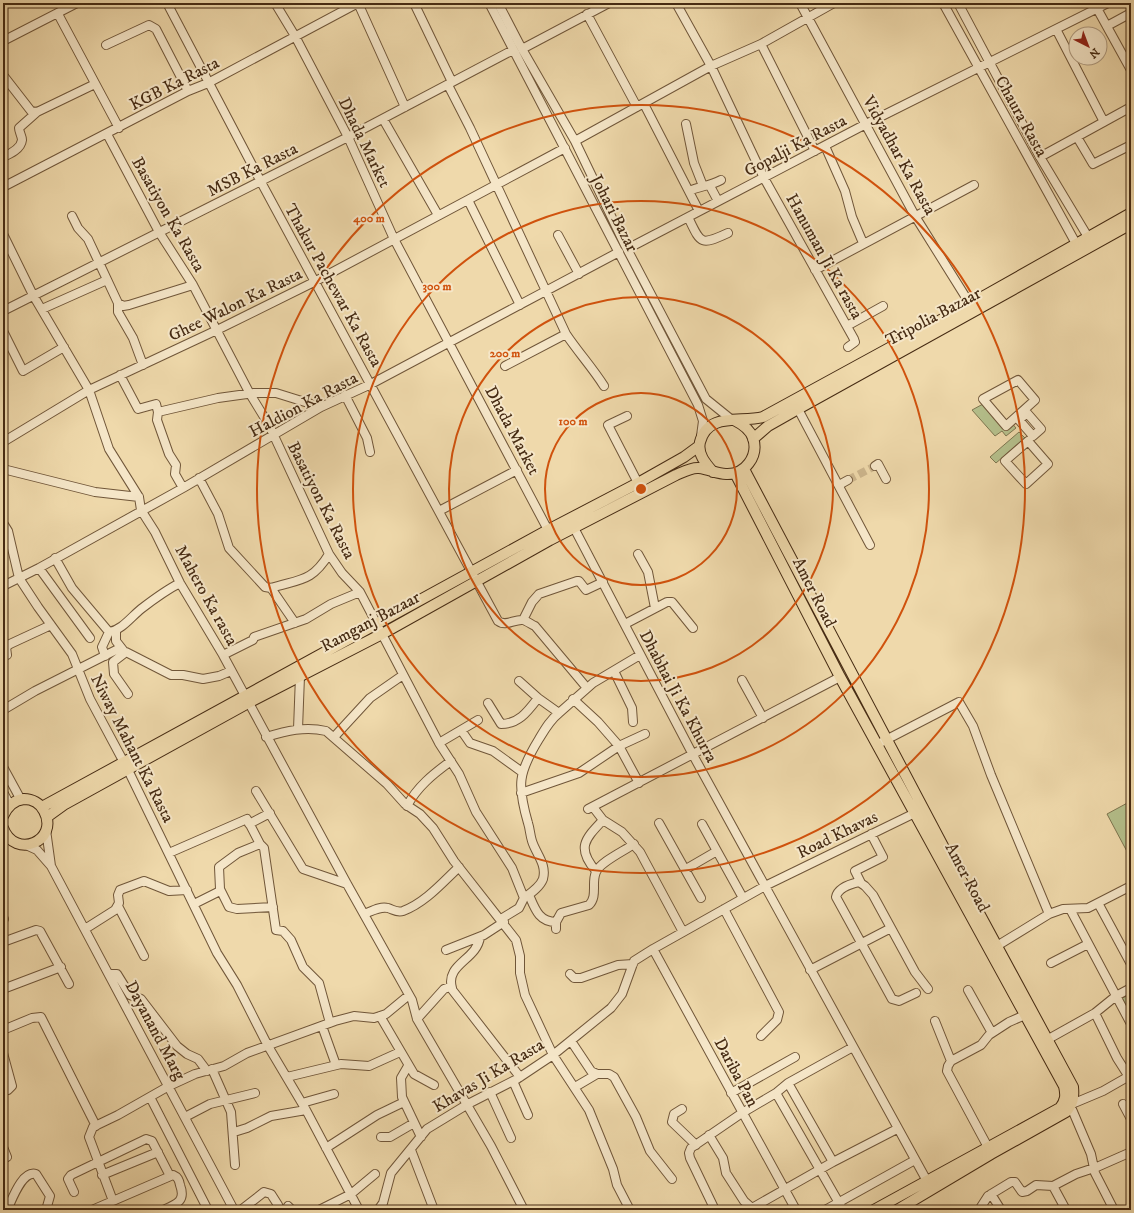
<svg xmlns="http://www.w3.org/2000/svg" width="1134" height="1213" font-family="'IM FELL DW Pica',serif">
<rect width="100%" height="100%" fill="#efd9ab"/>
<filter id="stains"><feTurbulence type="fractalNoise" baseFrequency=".005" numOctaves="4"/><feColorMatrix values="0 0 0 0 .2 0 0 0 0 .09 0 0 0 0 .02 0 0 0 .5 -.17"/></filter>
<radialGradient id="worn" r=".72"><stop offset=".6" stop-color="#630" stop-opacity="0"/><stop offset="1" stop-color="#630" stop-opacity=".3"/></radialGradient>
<path fill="#b5c08c" stroke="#7e7650" d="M983 404 1004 427 1010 421 1016 428 1006 436 1002 431 995 436 972 410Z
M1019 432 1025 438 996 463 990 457Z
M1131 801V859L1107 814Z
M1131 992V1021L1119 1001Z"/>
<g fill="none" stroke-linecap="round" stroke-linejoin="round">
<path stroke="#cdb68d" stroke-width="8" stroke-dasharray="8 4" stroke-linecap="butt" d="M848 480 875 466"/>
<defs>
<path id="minor" d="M167 3 261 182 498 621C506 627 514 619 523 620 527 621 532 625 535 626L587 688
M275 3 295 36 348 137 394 239 548 530
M358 3 405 107
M414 3 452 82
M489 3 698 405 703 421 701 436
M498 3 522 49 575 141 625 245 706 399 732 420
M676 3 711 66 764 178 854 339 855 342 848 347
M800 3 915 216 970 304
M943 3 1079 249
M958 3 1040 157 1091 242
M1094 3 1131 70
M58 14 119 128
M587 14 637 107
M1107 26 1131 13
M1056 29 1104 122
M3 41 77 3
M761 44 815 151
M106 45 149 25 156 29 188 91
M522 49 609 3
M3 75 31 111 37 112 95 84
M448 85 470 128 566 334C578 352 592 367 604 386
M644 104 699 211
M383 119 438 215
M686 124 694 163 703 186
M107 134 159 232 193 285 250 394 269 425 329 554 342 573 360 592 439 743 459 774 476 812 512 868 524 898 519 908 501 919
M1077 137 1093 164 1131 145
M575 141 711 66 761 44 834 3
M825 146 845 191 852 217 863 243
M3 157C10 154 21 149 22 140 22 136 19 132 19 128L37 112
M1040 157 1131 107
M710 186 718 201
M3 187 188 91 208 83 358 3
M689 191C700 186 710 186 721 180
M468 200 520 305
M72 216 78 228 88 239 118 303 123 306 129 305 193 285
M688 217C701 244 700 246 728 233
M3 234 33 295 89 390 109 449 139 497 141 510 155 532 180 583 223 655 347 884 412 1000 417 1019 491 1146 524 1210
M558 235 579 274
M627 249 866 124 1108 3
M815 270 974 185
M118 303V312L133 338 143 365
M42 309 107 280
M3 311 348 137 513 50
M847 326 883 306
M3 331 23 371 64 347
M505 366 566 334
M120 375 138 409 156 404 158 412
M1018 380 1035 400 1006 426 983 399Z
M345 395 367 438 370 452
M798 409 870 545
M1027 413 1041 429 1033 436 1019 420Z
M627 416 608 425 638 483
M1028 441 1048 464 1026 484 1005 461Z
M3 442 89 390 217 330 314 282 565 148
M875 466 878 464 886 479
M3 469 95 492 139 497
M199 478 218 514 229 548 265 587 271 588C300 579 312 582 329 554
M839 485 848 480
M183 488 175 474 176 465 169 454 157 420 158 412 218 398 254 393H276L321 407
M439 511 517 470
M3 523 8 531 19 578 38 607 72 654 90 699 128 770 217 953 237 985 268 1046 306 1110 359 1210
M572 524 693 755 927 1181
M638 554 648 572 655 608
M55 558 72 588 109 632C122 630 131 617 141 609 154 599 166 590 180 583
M39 568 90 638
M3 586 39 568 183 488 321 407 371 384 619 252
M271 588 295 623
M523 620 532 602 539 594 577 581H579L586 590 603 582
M625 624 667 602H672L693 628
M116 631V641L123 650
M7 655 6 647 10 644 51 625
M223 655 253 640 254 637 306 619 331 604 360 592
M105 656 102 647 109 632
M614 671 632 708 633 722
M742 680 763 718
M519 681 538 698 559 713C550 720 545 729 539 739 518 773 517 785 528 823 530 829 530 835 532 841 536 854 547 864 543 879 540 887 531 893 524 898
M128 694 114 674 113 662 126 652 171 675H183L203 679 219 676 231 671
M573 699 598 722 619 746 639 783
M488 703 501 724C519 724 528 711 538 698
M3 710 35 691 120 648
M559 713 593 683 640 655
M298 729 300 676
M461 730 470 743 493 751 522 772
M335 736 370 698 403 675
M266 737C286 731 305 726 326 731L387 784 405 804 420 814 433 828 454 861 516 940 520 956V973L525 995 553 1055 589 1110 613 1169 617 1185 630 1210
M439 743 478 720
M878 744 959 702 973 726 991 775 1049 914
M3 767 21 800
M256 791 303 869 347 884
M3 792 10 805
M521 793 579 773 619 746 645 734
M407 806C417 787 433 774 451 761
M593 807 603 820 622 832 640 852 683 932
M588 809 840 677
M659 823 701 898
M249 824 270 813
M702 824 743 898
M46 830 51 866
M260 844 238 853 219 867 220 889 229 907 237 909 273 907
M26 845 37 850 51 866 234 1210
M169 853 247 819 260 844 264 848 276 930 283 931 291 940 303 967 319 983 330 1023
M686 869 717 851
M596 871C576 848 585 839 603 820
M861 883 855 871 883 857 871 834
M529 895C535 909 539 922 556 922
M1098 903 1131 964
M194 904 220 891
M118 906 144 956
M724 909 779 1012 777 1020 761 1036
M1070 909 1131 1024
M364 914C372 911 380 906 388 908 394 910 397 913 403 911 425 903 443 882 459 867
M3 919H4
M85 929 115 910 119 903 118 895 120 890 144 881 169 891 187 890
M556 929V922L561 913 589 905C598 896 591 883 596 872 600 862 624 851 634 844
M3 942 36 930 40 931 69 984
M653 949 796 1210
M992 949 1049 914 1063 909 1088 908 1131 886
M446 950 484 935 504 922
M1051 963 1088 944
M810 970 891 928
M109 974H117L130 995 141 999 177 1046 187 1054 198 1059 207 1071
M570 974 574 978H581L618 965 633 964
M452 988C445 964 477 960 480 937
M3 989 61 967
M968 990 992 1033
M916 993 899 1001 892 999 836 897C838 888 850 884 859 882L865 886 873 895 915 972 928 989
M1095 1013 1117 1058 1131 1080
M380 1016 414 1074 434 1085
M417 1019 444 989 450 987 520 1077
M935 1021 951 1061
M322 1026 336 1065
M3 1030 32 1018 41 1017 96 1126
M571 1041 591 1071 597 1074H609L614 1077 636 1117 650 1151 672 1179
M1043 1042 1095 1013 1116 996 1131 988
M3 1053 12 1086 8 1090 3 1091
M408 1066 401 1078 402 1097 421 1137
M212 1069 231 1112 235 1165
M287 1077 341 1064 369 1066 400 1052
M513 1081 528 1115
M575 1087 597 1074
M490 1092 511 1138
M731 1093 795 1057
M150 1097 208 1210
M302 1103 334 1094
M1072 1104 1103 1091 1131 1075
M1123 1104 1131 1119
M1071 1107 1091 1154 1095 1173 1114 1210
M682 1109 674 1114 672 1122 696 1145
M185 1117 210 1104 255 1093
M234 1132 247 1128 271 1116 306 1110
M709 1135 723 1158 726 1173 744 1201 752 1208 833 1162 788 1083
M381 1137H390L414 1123
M3 1147 7 1157
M326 1148 377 1115 404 1102
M411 1150 434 1210
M990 1151 947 1071 948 1066 951 1061 981 1045 989 1035 1009 1022 1025 1015
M833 1162 897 1129
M102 1175 158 1152
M1053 1186 1066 1210
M74 1192 68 1179 71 1175 146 1139 152 1141 170 1176
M991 1194 1001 1210
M113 1201 89 1137 93 1127 118 1115 169 1086 195 1074 224 1066 247 1053 335 1021 354 1016 374 1018 386 1014 409 995
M288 1206 292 1210
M7 1210C12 1200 22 1170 36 1174L50 1196 46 1210
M92 1210 173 1175C178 1177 179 1180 180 1185 186 1201 177 1204 163 1210
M241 1210 264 1192 271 1194 278 1205
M319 1210 351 1194 375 1174
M378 1210 383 1203 391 1173 427 1129 468 1104 517 1079 553 1055 611 1008 622 994 634 961 653 949 765 886 919 811
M715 1210 690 1158 689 1153 691 1148 742 1113 776 1093
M825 1210 915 1160
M843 1210 776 1093 788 1083 853 1047
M979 1210 988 1196 1011 1182H1015L1022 1192 1027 1191 1036 1185 1053 1186 1076 1174 1097 1167 1131 1152"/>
<path id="major" d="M753 439 768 426 798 409 1131 224
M744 469 952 863 1073 1087C1074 1098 1073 1104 1066 1112L991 1154 897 1210
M713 472C706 464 697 454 700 442 708 412 740 423 763 417L970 304 1131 213
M735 473 840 677 1064 1086C1066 1095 1066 1100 1060 1108L874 1210
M42 807 548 530 638 483 684 457 699 446
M3 816C7 807 14 800 24 799 32 799 40 803 44 811 60 841 15 860 3 828
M47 817 65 804 248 703 382 634 550 540 676 475C683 472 692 467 699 468 709 469 717 474 726 474 745 475 759 456 753 438 750 429 742 424 734 420"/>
</defs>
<use href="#minor" stroke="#705639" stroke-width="10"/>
<use href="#major" stroke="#462b13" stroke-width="12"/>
<use href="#minor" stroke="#f5e6c8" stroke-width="8"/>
<use href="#major" stroke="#efd9ab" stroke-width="10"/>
</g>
<g fill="none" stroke="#d0520d" stroke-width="2">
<circle cx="641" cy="489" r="96"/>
<circle cx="641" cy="489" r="192"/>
<circle cx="641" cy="489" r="288"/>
<circle cx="641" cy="489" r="384"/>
</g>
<g text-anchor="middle" stroke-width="4" stroke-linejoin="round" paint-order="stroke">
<g font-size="17" fill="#462b13" stroke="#f5e6c8">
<text transform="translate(174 83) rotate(-27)" y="6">KGB Ka Rasta</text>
<text transform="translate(1022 116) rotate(61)" y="6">Chaura Rasta</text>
<text transform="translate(365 142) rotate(64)" y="6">Dhada Market</text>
<text transform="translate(795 145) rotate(-28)" y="6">Gopalji Ka Rasta</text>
<text transform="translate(900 155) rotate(61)" y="6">Vidyadhar Ka Rasta</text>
<text transform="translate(252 169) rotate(-27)" y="6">MSB Ka Rasta</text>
<text transform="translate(615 213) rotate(63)" y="6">Johari Bazar</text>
<text transform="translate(169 214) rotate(60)" y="6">Basatiyon Ka Rasta</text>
<text transform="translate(825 256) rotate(61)" y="6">Hanuman Ji Ka rasta</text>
<text transform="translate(334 285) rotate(61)" y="6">Thakur Pachewar Ka Rasta</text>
<text transform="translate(235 304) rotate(-26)" y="6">Ghee Walon Ka Rasta</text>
<text transform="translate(933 316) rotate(-28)" y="6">Tripolia Bazaar</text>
<text transform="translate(303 404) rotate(-28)" y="6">Haldion Ka Rasta</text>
<text transform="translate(513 430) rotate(62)" y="6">Dhada Market</text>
<text transform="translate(322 500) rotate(63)" y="6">Basatiyon Ka Rasta</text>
<text transform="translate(815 592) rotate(63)" y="6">Amer Road</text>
<text transform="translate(207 595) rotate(61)" y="6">Mahero Ka rasta</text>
<text transform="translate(370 621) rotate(-28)" y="6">Ramganj Bazaar</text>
<text transform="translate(679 696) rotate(62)" y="6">Dhabhai Ji Ka Khurra</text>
<text transform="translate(133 748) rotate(63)" y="6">Niway Mahant Ka Rasta</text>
<text transform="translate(837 834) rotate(-26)" y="6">Road Khavas</text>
<text transform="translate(968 877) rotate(62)" y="6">Amer Road</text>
<text transform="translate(156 1030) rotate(62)" y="6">Dayanand Marg</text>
<text transform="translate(737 1072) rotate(62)" y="6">Dariba Pan</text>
<text transform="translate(488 1075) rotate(-31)" y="6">Khavas Ji Ka Rasta</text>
</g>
</g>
<circle cx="641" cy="489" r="6" fill="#d0520d" stroke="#f5e6c8" stroke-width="2"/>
<g font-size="12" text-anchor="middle" font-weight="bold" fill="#d0520d" stroke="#f5e6c8" stroke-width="4" stroke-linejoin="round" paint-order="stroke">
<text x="369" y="222">400 m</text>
<text x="437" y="290">300 m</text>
<text x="505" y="357">200 m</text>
<text x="573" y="425">100 m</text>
</g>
<rect width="1134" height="1213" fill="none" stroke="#efd9ab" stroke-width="16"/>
<rect x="4" y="4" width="1126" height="1205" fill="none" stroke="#462b13" stroke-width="2"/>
<rect x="8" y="8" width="1118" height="1197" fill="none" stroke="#462b13"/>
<g transform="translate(1088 46) rotate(138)"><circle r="19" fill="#f5e6c8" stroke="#af9b80"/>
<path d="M0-3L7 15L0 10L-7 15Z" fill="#8f2418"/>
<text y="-6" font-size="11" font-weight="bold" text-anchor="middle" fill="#462b13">N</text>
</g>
<rect width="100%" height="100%" filter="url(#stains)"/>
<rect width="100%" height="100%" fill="url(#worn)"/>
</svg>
